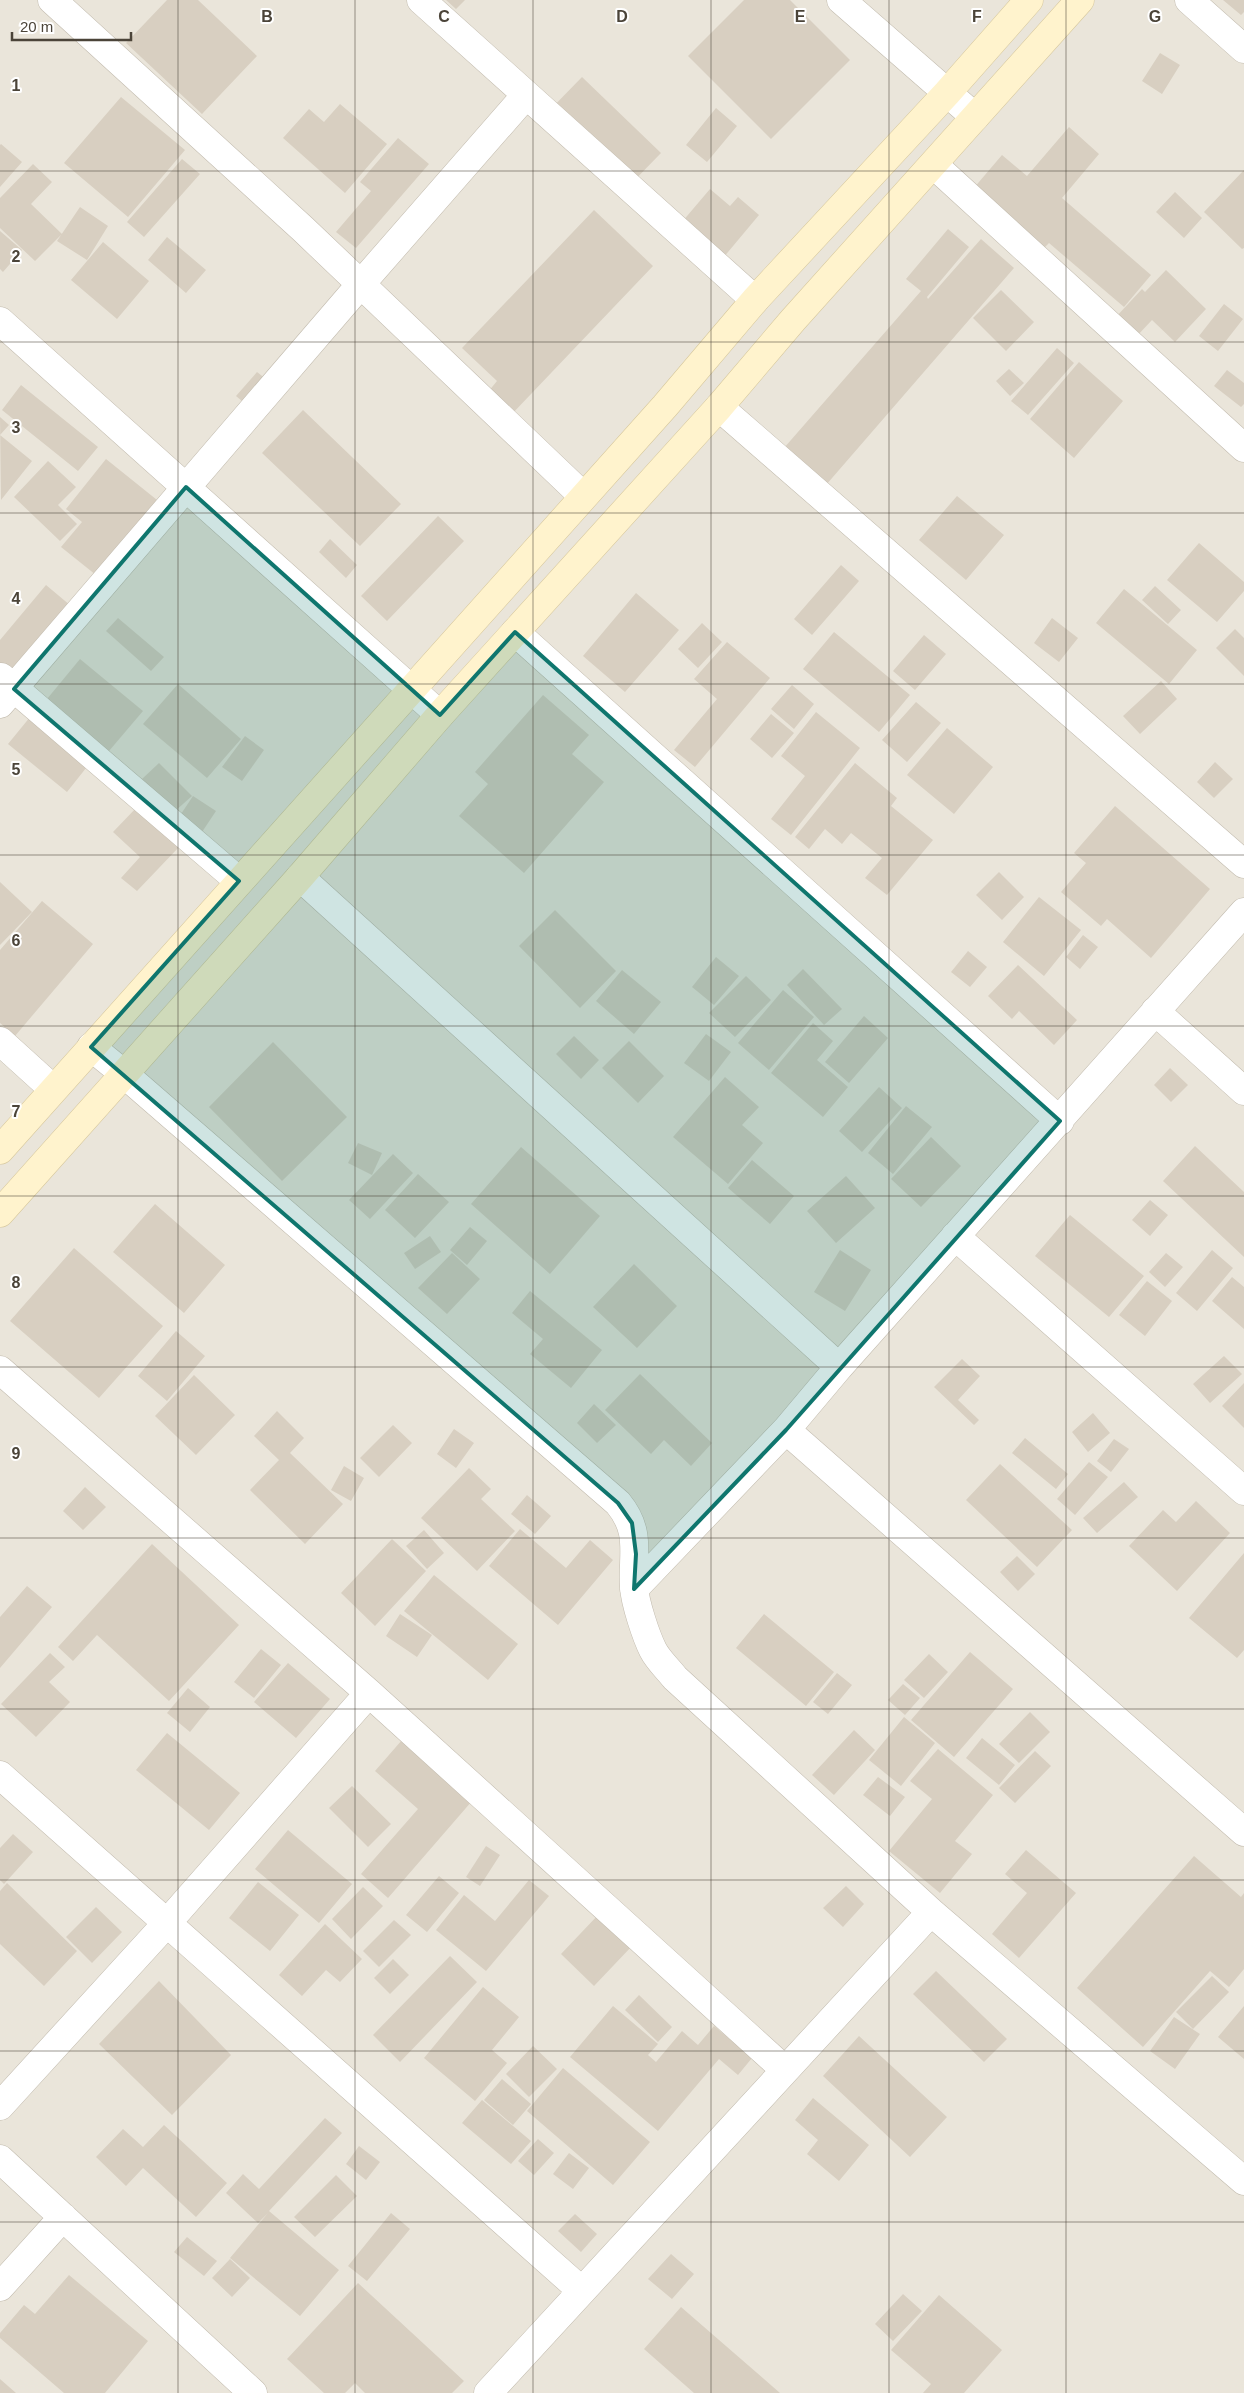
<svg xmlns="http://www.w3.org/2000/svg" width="1244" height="2393" font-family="Arial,sans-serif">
<rect width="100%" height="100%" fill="#f6f3ec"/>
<path fill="#eae5da" d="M0 0H1244V2393H0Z"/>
<path fill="#d8cfc1" d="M167 0H198L257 56 202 114 126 43Z
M446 0H465L456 9Z
M744 0H790L850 60 771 139 688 56Z
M1223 0H1244V12L1241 15Z
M1160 53 1180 65 1162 94 1142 81Z
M582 77 661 153 625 190 544 116Z
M121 97 185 150 128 217 64 163Z
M340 104 387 144 345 193 283 138 309 109 324 122Z
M716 108 737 126 707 162 686 145Z
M1069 127 1099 154 1062 198 1151 275 1124 307 1049 243 1044 248 973 189 1002 155 1027 176Z
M398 138 429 164 356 248 336 232 371 191 360 182Z
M1 144 22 162 0 187V145Z
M182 159 200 174 144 237 127 222Z
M33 164 52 182 31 204 62 234 35 261 0 228V198Z
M1244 170V248L1242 249 1204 212Z
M710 189 730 206 738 197 759 215 718 264 676 229Z
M1175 192 1202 218 1184 238 1156 212Z
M80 207 108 226 87 260 57 241Z
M594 210 653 266 511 415 488 392 497 381 462 348Z
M948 229 969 247 927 297 928 299 981 239 1014 268 826 485 784 448 921 291 906 279Z
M0 231 22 250 3 272 0 269Z
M167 237 206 270 186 293 148 260Z
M103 242 149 281 117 319 71 280Z
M1166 270 1206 309 1175 342 1152 320 1136 337 1115 318 1142 289 1145 292Z
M1001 290 1034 322 1006 351 973 318Z
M1224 304 1243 319 1218 351 1199 336Z
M1057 348 1074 363 1028 415 1011 401Z
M1079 362 1123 401 1074 458 1030 419Z
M1009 369 1024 383 1010 396 996 381Z
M1227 370 1244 383V404L1241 407 1214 386Z
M257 372 276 387 255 412 236 396Z
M21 385 98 447 78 471 2 410Z
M303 410 401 504 360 546 262 453Z
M0 417 9 425 0 435 32 461 1 500Z
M106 459 167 508 106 583 61 547 82 522 66 509Z
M48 461 76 487 58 505 77 524 60 541 14 497Z
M957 496 1004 535 966 580 919 540Z
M438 516 464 541 387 621 361 596Z
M330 539 357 565 346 578 319 552Z
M1199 543 1244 582V591L1217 622 1167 580Z
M841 565 859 581 812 635 794 619Z
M46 585 83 616 0 681V640Z
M1155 586 1181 610 1168 624 1142 600Z
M1124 589 1197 650 1169 684 1096 623Z
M636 593 679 630 625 692 583 656Z
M118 618 164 657 151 671 106 631Z
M1052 618 1078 638 1059 662 1034 643Z
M702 623 722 642 698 668 678 649Z
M1235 629 1244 638V676L1216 648Z
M834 632 910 695 879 732 803 669Z
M924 635 946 654 915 690 893 671Z
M727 642 770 678 695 767 674 750 717 699 694 679Z
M80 659 143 711 109 751 47 699Z
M1161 681 1177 699 1140 734 1123 716Z
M178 684 241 739 207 778 143 724Z
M792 685 814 704 794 729 771 709Z
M543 695 589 735 572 754 604 782 524 873 459 816 488 784 475 772Z
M916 702 941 723 907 762 882 740Z
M35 711 94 758 67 792 8 744Z
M816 712 860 748 791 835 771 819 805 776 781 756Z
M771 714 794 733 772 758 750 739Z
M947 728 993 767 954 814 907 775Z
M245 736 264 750 242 781 222 767Z
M1215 762 1233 779 1214 798 1197 782Z
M159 763 192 796 174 812 142 779Z
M855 763 897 798 891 806 933 840 887 895 865 878 882 858 851 833 842 844 825 829 809 849 795 837Z
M193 796 216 811 200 835 177 820Z
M1115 806 1210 889 1151 958 1107 919 1101 926 1061 892 1086 863 1074 853Z
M137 807 179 847 137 891 121 878 140 857 113 832Z
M999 872 1024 897 1002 920 976 895Z
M0 882 32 912 0 945Z
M1039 897 1081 930 1044 976 1003 942Z
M42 901 93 944 15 1036 0 1023V950Z
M555 910 616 971 580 1008 519 946Z
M1083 935 1098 947 1080 969 1066 957Z
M968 951 987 967 970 987 951 972Z
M716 957 739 976 714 1005 692 987Z
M1018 965 1077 1020 1054 1045 1019 1011 1012 1019 988 996Z
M803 969 842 1009 824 1025 787 985Z
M622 970 661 1002 634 1034 596 1001Z
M746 976 771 1000 735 1037 709 1013Z
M783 990 814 1017 769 1070 738 1043Z
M864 1016 888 1038 849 1083 825 1062Z
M813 1023 833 1041 817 1060 848 1087 823 1117 771 1073Z
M706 1034 731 1052 709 1081 684 1063Z
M574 1036 599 1060 581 1079 556 1054Z
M629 1041 664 1076 638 1103 602 1068Z
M273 1042 347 1117 282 1181 209 1107Z
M1170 1068 1188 1085 1171 1102 1154 1085Z
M725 1077 759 1107 742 1125 763 1143 728 1184 673 1137Z
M879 1087 902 1108 862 1152 839 1131Z
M906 1106 932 1127 893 1174 868 1153Z
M931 1137 961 1166 921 1207 891 1179Z
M358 1143 382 1153 372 1175 348 1163Z
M1195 1146 1244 1192V1257L1163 1181Z
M521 1147 600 1216 550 1274 471 1204Z
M393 1154 413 1173 370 1219 349 1200Z
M752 1160 794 1196 770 1224 728 1188Z
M418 1174 449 1202 415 1238 385 1210Z
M846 1176 875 1208 836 1243 807 1211Z
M1150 1200 1168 1215 1150 1236 1132 1220Z
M155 1204 225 1265 184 1313 113 1252Z
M1070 1215 1144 1276 1109 1317 1035 1256Z
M470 1227 487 1241 467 1265 450 1250Z
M430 1236 441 1252 415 1269 404 1253Z
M74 1248 163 1326 99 1398 10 1321Z
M840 1250 871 1270 845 1311 814 1292Z
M1212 1250 1233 1268 1197 1311 1176 1293Z
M452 1253 480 1279 447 1314 418 1288Z
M1166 1253 1183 1267 1165 1287 1149 1272Z
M634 1264 677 1306 637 1348 593 1307Z
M1232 1277 1244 1287V1329L1212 1301Z
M1147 1281 1172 1301 1145 1336 1119 1315Z
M530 1291 602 1350 571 1388 530 1354 543 1339 512 1313Z
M176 1331 205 1356 167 1401 138 1376Z
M1224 1356 1242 1374 1210 1403 1193 1384Z
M962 1359 980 1376 958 1400 979 1420 974 1425 934 1387Z
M640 1374 712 1443 691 1466 664 1440 651 1454 605 1410Z
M194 1375 235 1415 196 1455 155 1416Z
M1244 1383V1428L1222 1406Z
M594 1404 616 1425 597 1443 577 1423Z
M277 1411 304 1438 290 1453 343 1504 305 1544 250 1490 279 1460 254 1436Z
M1093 1413 1110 1433 1088 1452 1072 1432Z
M393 1425 412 1443 379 1477 360 1458Z
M454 1429 474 1443 456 1468 437 1454Z
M1025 1438 1068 1474 1056 1489 1012 1453Z
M1114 1439 1129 1449 1111 1472 1097 1461Z
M1089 1462 1108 1477 1075 1515 1057 1499Z
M1000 1464 1072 1530 1037 1567 966 1500Z
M344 1466 364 1478 351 1501 331 1490Z
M469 1468 491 1489 481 1499 515 1531 477 1571 421 1518Z
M1124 1482 1138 1497 1097 1533 1083 1518Z
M85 1487 106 1507 83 1530 63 1511Z
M527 1495 551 1516 535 1534 511 1514Z
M1196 1501 1230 1533 1177 1591 1129 1546 1163 1510 1176 1522Z
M520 1529 566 1568 590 1540 613 1560 558 1625 489 1566Z
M424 1530 444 1553 427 1569 406 1546Z
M392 1539 426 1571 375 1626 341 1593Z
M152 1544 239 1625 169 1701 97 1635 73 1661 58 1647Z
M1244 1553V1650L1237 1658 1189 1618Z
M1017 1556 1035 1574 1018 1591 1000 1572Z
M434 1575 518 1644 488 1680 404 1611Z
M27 1586 52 1607 0 1668V1617Z
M400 1614 432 1635 417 1657 386 1636Z
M764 1614 834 1672 806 1706 736 1648Z
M261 1649 281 1665 254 1698 234 1682Z
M970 1652 1013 1689 954 1757 911 1720Z
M50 1653 65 1667 49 1682 70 1702 36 1737 1 1704Z
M929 1654 948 1672 924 1698 904 1680Z
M288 1663 330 1699 296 1738 254 1702Z
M837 1673 852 1685 828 1714 813 1702Z
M903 1684 920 1698 905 1715 888 1700Z
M188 1688 210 1707 190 1732 167 1713Z
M1030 1712 1050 1732 1019 1763 999 1744Z
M904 1717 935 1743 901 1786 869 1760Z
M854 1730 875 1750 834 1795 812 1775Z
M167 1733 240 1793 209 1830 136 1770Z
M982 1738 1015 1765 999 1785 966 1758Z
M402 1740 472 1801 388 1898 361 1874 418 1809 375 1771Z
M938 1749 993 1795 955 1841 972 1854 940 1893 889 1851 932 1799 910 1781Z
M1035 1751 1051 1766 1015 1803 999 1788Z
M878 1777 905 1797 890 1816 863 1795Z
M352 1786 391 1824 368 1847 329 1808Z
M288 1830 352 1884 319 1923 255 1869Z
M13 1834 33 1852 4 1884 0 1880V1848Z
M486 1846 500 1855 480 1886 466 1877Z
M1026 1850 1076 1893 1019 1958 992 1934 1027 1893 1005 1874Z
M1194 1856 1241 1897 1244 1893V1969L1229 1987 1210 1971 1143 2047 1077 1988Z
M439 1876 459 1893 427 1932 406 1915Z
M529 1880 549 1896 486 1971 436 1930 464 1895 495 1921Z
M258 1882 299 1915 270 1951 229 1918Z
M7 1883 77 1951 44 1986 0 1944V1891Z
M846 1886 864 1904 843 1927 823 1908Z
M363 1887 383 1906 351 1939 332 1919Z
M96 1907 122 1932 92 1963 66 1937Z
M599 1914 632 1946 594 1986 561 1954Z
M394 1920 411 1935 379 1967 363 1951Z
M325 1924 362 1959 340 1982 326 1970 302 1996 279 1975Z
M450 1956 477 1982 400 2062 373 2035Z
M393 1959 409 1975 390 1994 374 1978Z
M936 1971 1007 2039 984 2062 913 1994Z
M1212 1976 1229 1992 1193 2029 1176 2012Z
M159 1981 231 2055 172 2115 99 2044Z
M483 1987 519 2017 492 2050 507 2063 475 2101 424 2058Z
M639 1995 672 2027 658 2042 625 2010Z
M613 2006 658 2044 648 2055 656 2062 682 2031 698 2045 714 2026 752 2058 738 2075 719 2059 658 2131 570 2057Z
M1244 2006V2059L1218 2037Z
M1174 2017 1200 2034 1175 2069 1150 2051Z
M859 2036 947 2117 910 2157 823 2076Z
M533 2046 557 2069 529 2097 506 2074Z
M563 2068 650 2142 613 2185 527 2111Z
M502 2079 531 2104 513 2125 484 2100Z
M813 2098 869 2145 839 2181 807 2154 818 2140 795 2120Z
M482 2100 531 2141 511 2164 462 2123Z
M325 2118 342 2133 269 2211 339 2270 300 2316 230 2258 268 2213 258 2223 226 2193 243 2174 259 2189Z
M164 2125 227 2183 196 2217 143 2168 126 2186 96 2157 123 2129 143 2147Z
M538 2139 554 2153 534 2175 518 2161Z
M359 2146 380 2162 366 2180 346 2164Z
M569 2153 589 2168 573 2189 553 2174Z
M336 2175 357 2196 315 2237 294 2217Z
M391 2213 410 2229 367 2281 348 2266Z
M575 2214 597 2234 581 2252 558 2231Z
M187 2237 217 2261 204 2276 174 2252Z
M671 2254 694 2274 672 2299 648 2279Z
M230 2259 250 2278 232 2297 212 2278Z
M69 2275 148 2341 105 2393H64L0 2338V2333L24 2305 35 2314Z
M358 2283 464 2381 452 2393H365L355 2383 345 2393H324L287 2359Z
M903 2294 922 2311 893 2341 875 2324Z
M939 2295 1002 2350 964 2393H923L931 2384 891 2350Z
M681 2307 780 2393H694L644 2349Z
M0 2379 16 2393H0Z"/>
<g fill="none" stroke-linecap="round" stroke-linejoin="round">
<defs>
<path id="minor" d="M52 0 303 229 582 495
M421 0 755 300
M841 0 975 117
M1189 0 1244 49
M934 165 1244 448
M0 321 440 715
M719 407 1244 864
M515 632 1060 1121
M1 677 239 881
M0 704 360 285 526 95
M300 877 839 1367
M1155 1011 1244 1091
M0 1041 53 1089
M91 1047 123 1073 618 1503C642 1532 632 1554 634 1587 635 1603 646 1636 653 1650 658 1660 668 1669 675 1678L931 1912 1244 2181
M955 1236 1244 1491
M0 1370 369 1693 785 2070
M786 1430 1244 1832
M634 1589 786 1430 839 1367 1244 912
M0 1775 582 2291
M0 2106 167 1923 369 1693
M0 2159 253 2393
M0 2287 63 2217
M488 2393 931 1912"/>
<path id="secondary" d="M0 1150 665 406 755 300 947 93 1029 0
M0 1213 300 877 440 715 719 407 793 320 1080 0"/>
</defs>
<use href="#minor" stroke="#c2bbae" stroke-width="29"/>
<use href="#secondary" stroke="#d6c79b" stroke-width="29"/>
<use href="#minor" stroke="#fff" stroke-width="28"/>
<use href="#secondary" stroke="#fff3cd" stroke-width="28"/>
</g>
<path fill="#0f766e" fill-opacity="0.2" stroke="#0f766e" stroke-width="4" stroke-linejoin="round" d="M186 487 440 715 515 632 1060 1121 786 1430 634 1589 636 1554 632 1523 618 1503 91 1047 239 881 14 689Z"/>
<path fill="none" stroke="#4b4439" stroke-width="1" stroke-opacity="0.55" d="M178 0V2393M355 0V2393M533 0V2393M711 0V2393M889 0V2393M1066 0V2393M0 171H1244M0 342H1244M0 513H1244M0 684H1244M0 855H1244M0 1026H1244M0 1196H1244M0 1367H1244M0 1538H1244M0 1709H1244M0 1880H1244M0 2051H1244M0 2222H1244"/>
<g font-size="16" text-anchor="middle" font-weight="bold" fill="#4b4439" stroke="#fff" stroke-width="4" stroke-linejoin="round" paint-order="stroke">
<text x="267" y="22">B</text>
<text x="444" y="22">C</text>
<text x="622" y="22">D</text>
<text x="800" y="22">E</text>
<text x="977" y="22">F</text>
<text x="1155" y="22">G</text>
<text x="16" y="91">1</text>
<text x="16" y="262">2</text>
<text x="16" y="433">3</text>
<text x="16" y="604">4</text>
<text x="16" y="775">5</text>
<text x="16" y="946">6</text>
<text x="16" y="1117">7</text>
<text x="16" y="1288">8</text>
<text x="16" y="1459">9</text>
</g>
<path d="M12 32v8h119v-8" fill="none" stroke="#4b4439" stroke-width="2.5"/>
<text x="20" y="32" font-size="15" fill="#4b4439" stroke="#ffffff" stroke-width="4" paint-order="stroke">20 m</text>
</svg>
